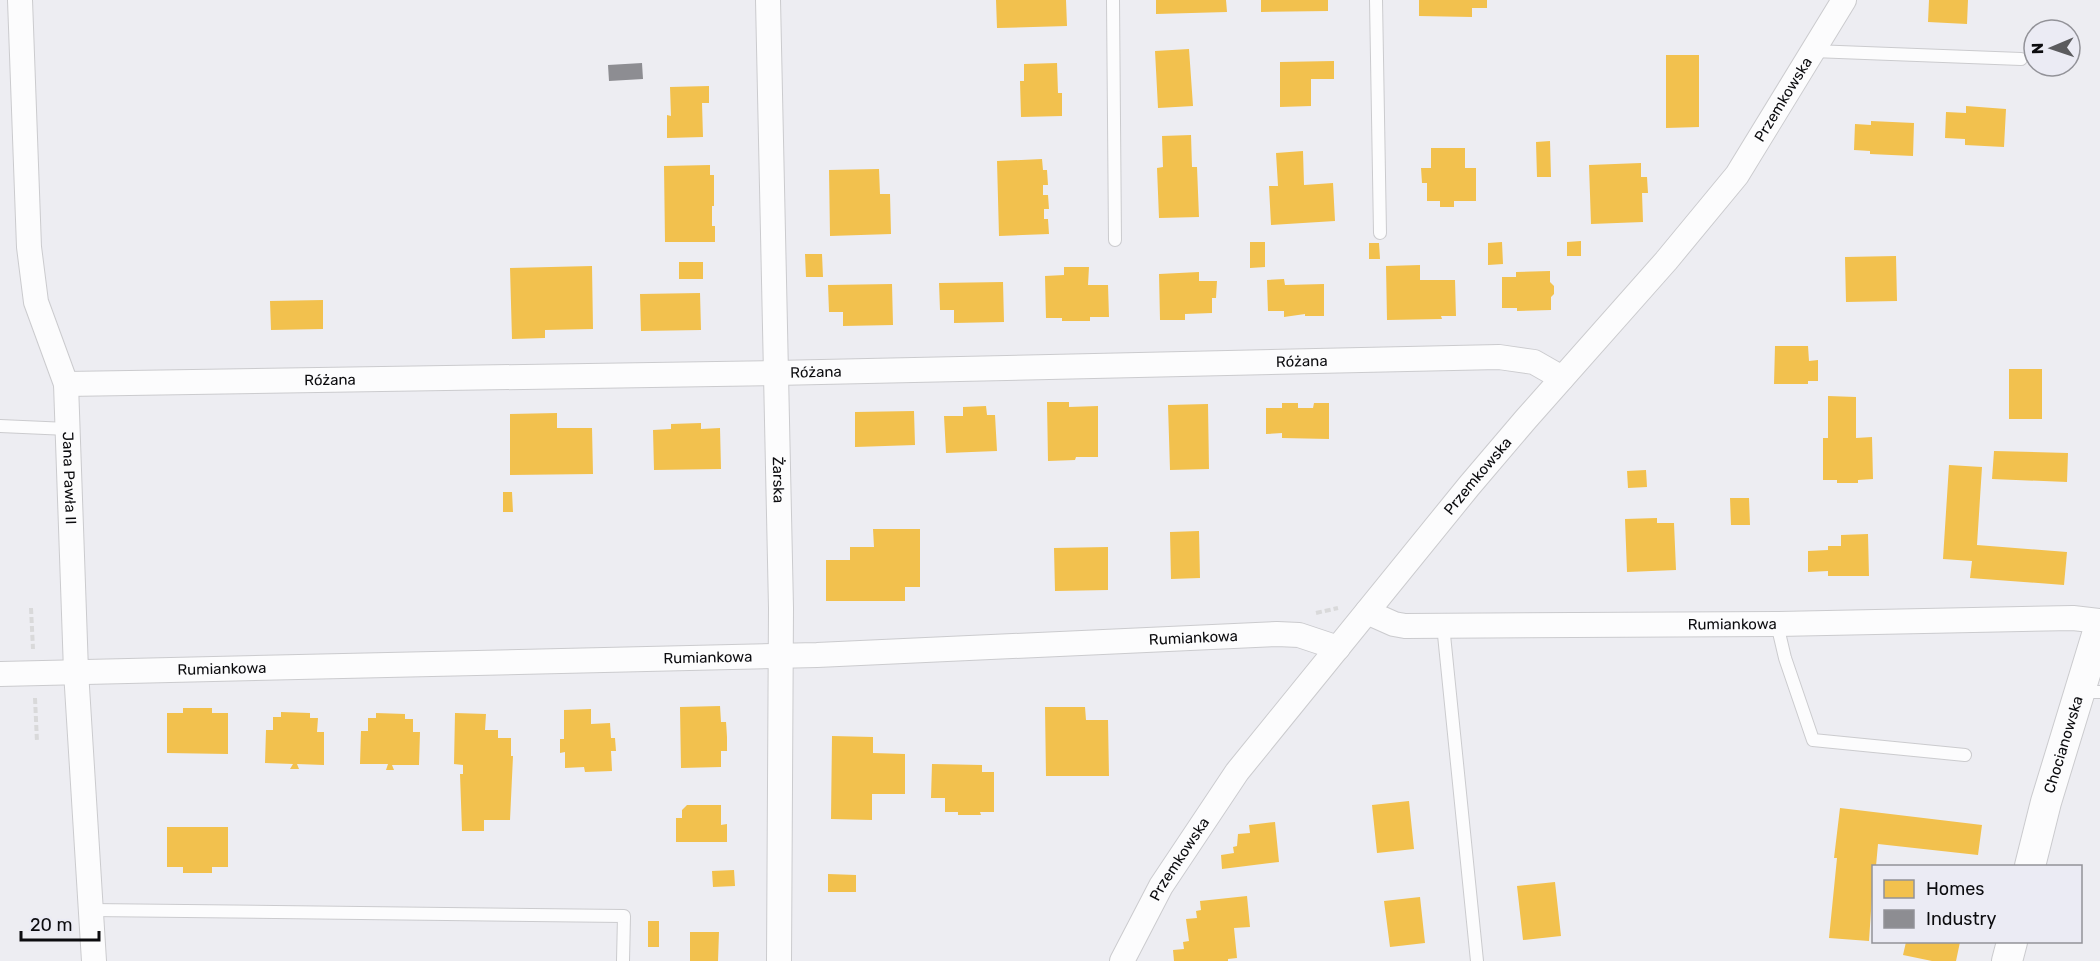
<svg xmlns="http://www.w3.org/2000/svg" width="2100" height="961" font-family="Rubik,sans-serif">
<rect width="100%" height="100%" fill="#ededf2"/>
<path fill="#f2c14e" d="M996 0H1066L1067 26 997 28Z
M1156 0H1226L1227 12 1156 14Z
M1261 0H1328V11L1261 12Z
M1419 0H1487V8H1472V17L1419 16Z
M1929 0H1968L1967 24 1928 22Z
M1189 49 1193 106 1158 108 1155 51Z
M1666 55H1699V127L1666 128Z
M1334 61V79H1311V106L1280 107V62Z
M1057 63 1058 93H1062V116L1021 117 1020 81H1024V64Z
M709 86V103H702L703 137 667 138V115L671 116 670 87Z
M1966 106 2006 109 2004 147 1965 145V139L1945 138 1946 112 1966 113Z
M1871 121 1914 123 1913 156 1870 154V151L1854 150 1855 124 1871 125Z
M1191 135 1192 167H1197L1199 217 1159 218 1157 168 1163 167 1162 136Z
M1550 141 1551 177H1537L1536 142Z
M1431 148H1465V168H1476V201H1454V207H1440V201H1427V183H1422L1421 168H1431Z
M1303 151 1304 185 1333 183 1335 221 1271 225 1269 186H1278L1276 153Z
M1042 159 1043 170H1047L1048 185H1043V195H1048L1049 209H1044V219H1048L1049 234 999 236 997 161Z
M1641 163V177H1647L1648 193H1642L1643 222 1591 224 1589 165Z
M710 165V175H714V206H712V226H715V242H665L664 166Z
M879 169 880 194H890L891 234 830 236 829 170Z
M1581 241V256H1567V242Z
M1250 242H1265V267L1250 268Z
M1502 242 1503 264 1488 265V243Z
M1369 243H1379L1380 259H1369Z
M805 254H822L823 277H806Z
M1896 256 1897 301 1846 302 1845 257Z
M679 262H703V279H679Z
M1420 265V280H1455L1456 316H1441L1442 319 1387 320 1386 266Z
M592 266 593 329 545 330V338L512 339 510 268Z
M1064 267H1089L1088 285H1108L1109 317H1090V321H1062V318H1046L1045 276 1064 275Z
M1550 271V282L1554 286V294L1551 297V310L1517 311V308H1502V277H1516V272Z
M1199 272V281H1217L1216 298H1212V313L1185 314V320H1160L1159 274Z
M1284 279 1285 285 1324 284V316H1305V314L1284 317V311H1268L1267 280Z
M1003 282 1004 322 954 323V310H940L939 283Z
M892 284 893 325 843 326V312H829L828 285Z
M700 293 701 330 641 331 640 294Z
M323 300V329L271 330 270 301Z
M1775 346H1808L1809 361 1818 360V381H1808V384H1774Z
M2009 369H2042V419H2009Z
M1828 396 1856 397V438L1872 437 1873 479 1858 480V483H1837V480H1823V438H1828Z
M1047 402H1069V407L1098 406V457H1076L1075 460 1048 461Z
M1282 403H1298V408H1313L1314 403H1329V439L1282 438V433L1266 434V408H1282Z
M1208 404 1209 469 1170 470 1168 405Z
M986 406 987 415H995L997 451 946 453 944 416H963V407Z
M914 411 915 445 855 447V412Z
M557 413V428H592L593 474 510 475V414Z
M701 423V429L720 428 721 469 654 470 653 430 671 429V424Z
M1994 451 2068 453 2067 482 1992 479Z
M1949 465 1982 467 1977 545 2067 552 2064 585 1970 578 1972 561 1943 559Z
M1646 470 1647 487 1628 488 1627 471Z
M503 492H512L513 512H503Z
M1730 498H1749L1750 525H1731Z
M1657 518V523H1674L1676 570 1627 572 1625 519Z
M873 529H920V587H905V601H826V560H850V547H874Z
M1199 531 1200 578 1171 579 1170 532Z
M1868 534 1869 576H1828V571L1808 572V551L1828 550V546H1841V535Z
M1108 547V590L1055 591 1054 548Z
M720 706 721 722H726L727 737V751H721V767L681 768 680 707Z
M1045 707H1085L1086 720H1108L1109 776H1046Z
M183 708H212V713H228V754L167 753V713H183Z
M591 709V724L610 723 611 738H615L616 751H611L612 771 585 772 584 767 565 768V752L560 753V739H564V710Z
M281 712 310 713V718H318L317 732H324V765L297 764 299 769H290L293 764 265 763 266 730H273V717H281Z
M376 713 405 714V719H413V732H420L419 765H392L394 770H386L388 764H360L361 731H368V718H376Z
M455 713 486 714 485 730H498V738H511V756H513L510 820H484V831H462L460 774H463V765L454 764Z
M832 736 873 737V753L905 754V794H872V820L831 819Z
M932 764 982 765V772H994V812H980L981 815H958V812H945V798H931Z
M1409 801 1414 849 1377 853 1372 805Z
M687 805H721V825L727 824V842H676V818H682V810Z
M1840 808 1982 825 1978 855 1878 844 1876 866H1874L1869 941 1829 938 1837 858H1834Z
M1275 822 1279 862 1222 869 1221 855 1234 853 1233 847 1237 846 1238 834 1250 833 1249 825Z
M167 827H228V867H212V873H183V867H167Z
M734 870 735 886 713 887 712 871Z
M828 874 856 875V892H828Z
M1555 882 1561 936 1523 940 1517 886Z
M1247 896 1250 927 1234 928 1237 958 1228 959V961H1174L1173 950 1184 949 1183 942 1189 941 1186 919 1197 918 1196 911 1201 910 1200 901Z
M1420 897 1425 943 1390 947 1384 901Z
M648 921H659V947H648Z
M690 932H719L718 961H690Z
M1906 942H1960L1956 961H1932L1903 955Z"/>
<path fill="#8d8d92" d="M642 63 643 79 609 81 608 65Z"/>
<g fill="none" stroke-linecap="round" stroke-linejoin="round">
<defs>
<path id="service" d="M1113 0 1115 240
M1376 0 1380 233
M1813 51 2021 59
M0 426 68 429
M1777 624 1785 658 1813 740 1965 755
M1443 625 1477 961
M2080 692H2100
M91 910 624 916 623 961"/>
<g id="minor">
<path id="s1" d="M20 0 29 247 36 302 66 384 76 671 94 961"/>
<path id="s2" d="M768 0 781 608 779 961"/>
<path id="s3" d="M66 384 775 373 1499 357 1534 362 1562 378"/>
<path id="s4" d="M1367 612 1394 624 1405 626 1777 624 2073 618 2100 621"/>
<path id="s5" d="M0 674 817 655 1277 634 1299 635 1338 648"/>
<path id="s6" d="M1122 961 1161 886 1237 772 1469 486 1526 419 1666 261 1737 175 1844 0"/>
</g>
<g id="tertiary">
<path id="s7" d="M2030 866 2046 802 2100 625"/>
<path d="M2007 961 2012 942"/>
</g>
</defs>
<use href="#service" stroke="#cbcbce" stroke-width="14"/>
<use href="#minor" stroke="#cbcbce" stroke-width="26"/>
<use href="#tertiary" stroke="#cbcbce" stroke-width="32"/>
<path stroke="#d9d9da" stroke-width="4" stroke-dasharray="6 3" stroke-linecap="butt" d="M31 608 33 649
M1316 613 1338 608
M35 698 37 742"/>
<use href="#service" stroke="#fcfcfd" stroke-width="12"/>
<use href="#minor" stroke="#fcfcfd" stroke-width="24"/>
<use href="#tertiary" stroke="#fcfcfd" stroke-width="30"/>
</g>
<g text-anchor="middle" stroke-width="6" stroke-linejoin="round" paint-order="stroke">
<g font-size="15" fill="#0c0c0f" stroke="#ebebf4">
<text dy="5" stroke="none"><textPath href="#s6" startOffset="1089">Przemkowska</textPath></text>
<text dy="5" stroke="none"><textPath href="#s3" startOffset="1236">Różana</textPath></text>
<text dy="5" stroke="none"><textPath href="#s3" startOffset="750">Różana</textPath></text>
<text dy="5" stroke="none"><textPath href="#s3" startOffset="264">Różana</textPath></text>
<text dy="5" stroke="none"><textPath href="#s6" startOffset="603">Przemkowska</textPath></text>
<text dy="5" stroke="none"><textPath href="#s1" startOffset="484">Jana Pawła II</textPath></text>
<text dy="5" stroke="none"><textPath href="#s2" startOffset="480">Żarska</textPath></text>
<text dy="5" stroke="none"><textPath href="#s4" startOffset="368">Rumiankowa</textPath></text>
<text dy="5" stroke="none"><textPath href="#s5" startOffset="1194">Rumiankowa</textPath></text>
<text dy="5" stroke="none"><textPath href="#s5" startOffset="708">Rumiankowa</textPath></text>
<text dy="5" stroke="none"><textPath href="#s5" startOffset="222">Rumiankowa</textPath></text>
<text dy="5" stroke="none"><textPath href="#s7" startOffset="126">Chocianowska</textPath></text>
<text dy="5" stroke="none"><textPath href="#s6" startOffset="117">Przemkowska</textPath></text>
</g>
</g>
<rect x="1872" y="865" width="210" height="78" fill="#ebebf4" stroke="#929298" stroke-width="1.5"/>
<rect x="1884" y="880" width="30" height="18" fill="#f2c14e" stroke="#929298" stroke-width="1.5"/>
<text x="1926" y="895" font-size="18" fill="#0c0c0f">Homes</text>
<rect x="1884" y="910" width="30" height="18" fill="#8d8d92" stroke="#929298" stroke-width="1.5"/>
<text x="1926" y="925" font-size="18" fill="#0c0c0f">Industry</text>
<g transform="translate(2052 48) rotate(268)"><circle r="28" fill="#ebebf4" stroke="#929298" stroke-width="1.5"/>
<path d="M0-4.5L10 22L0 15L-10 22Z" fill="#5b5b5e"/>
<text y="-9" font-size="16" font-weight="bold" text-anchor="middle" fill="#0c0c0f">N</text>
</g>
<path d="M21 931v9h78v-9" fill="none" stroke="#0c0c0f" stroke-width="3"/>
<text x="30" y="931" font-size="18" fill="#0c0c0f" stroke="#ebebf4" stroke-width="4.5" paint-order="stroke">20 m</text>
</svg>
